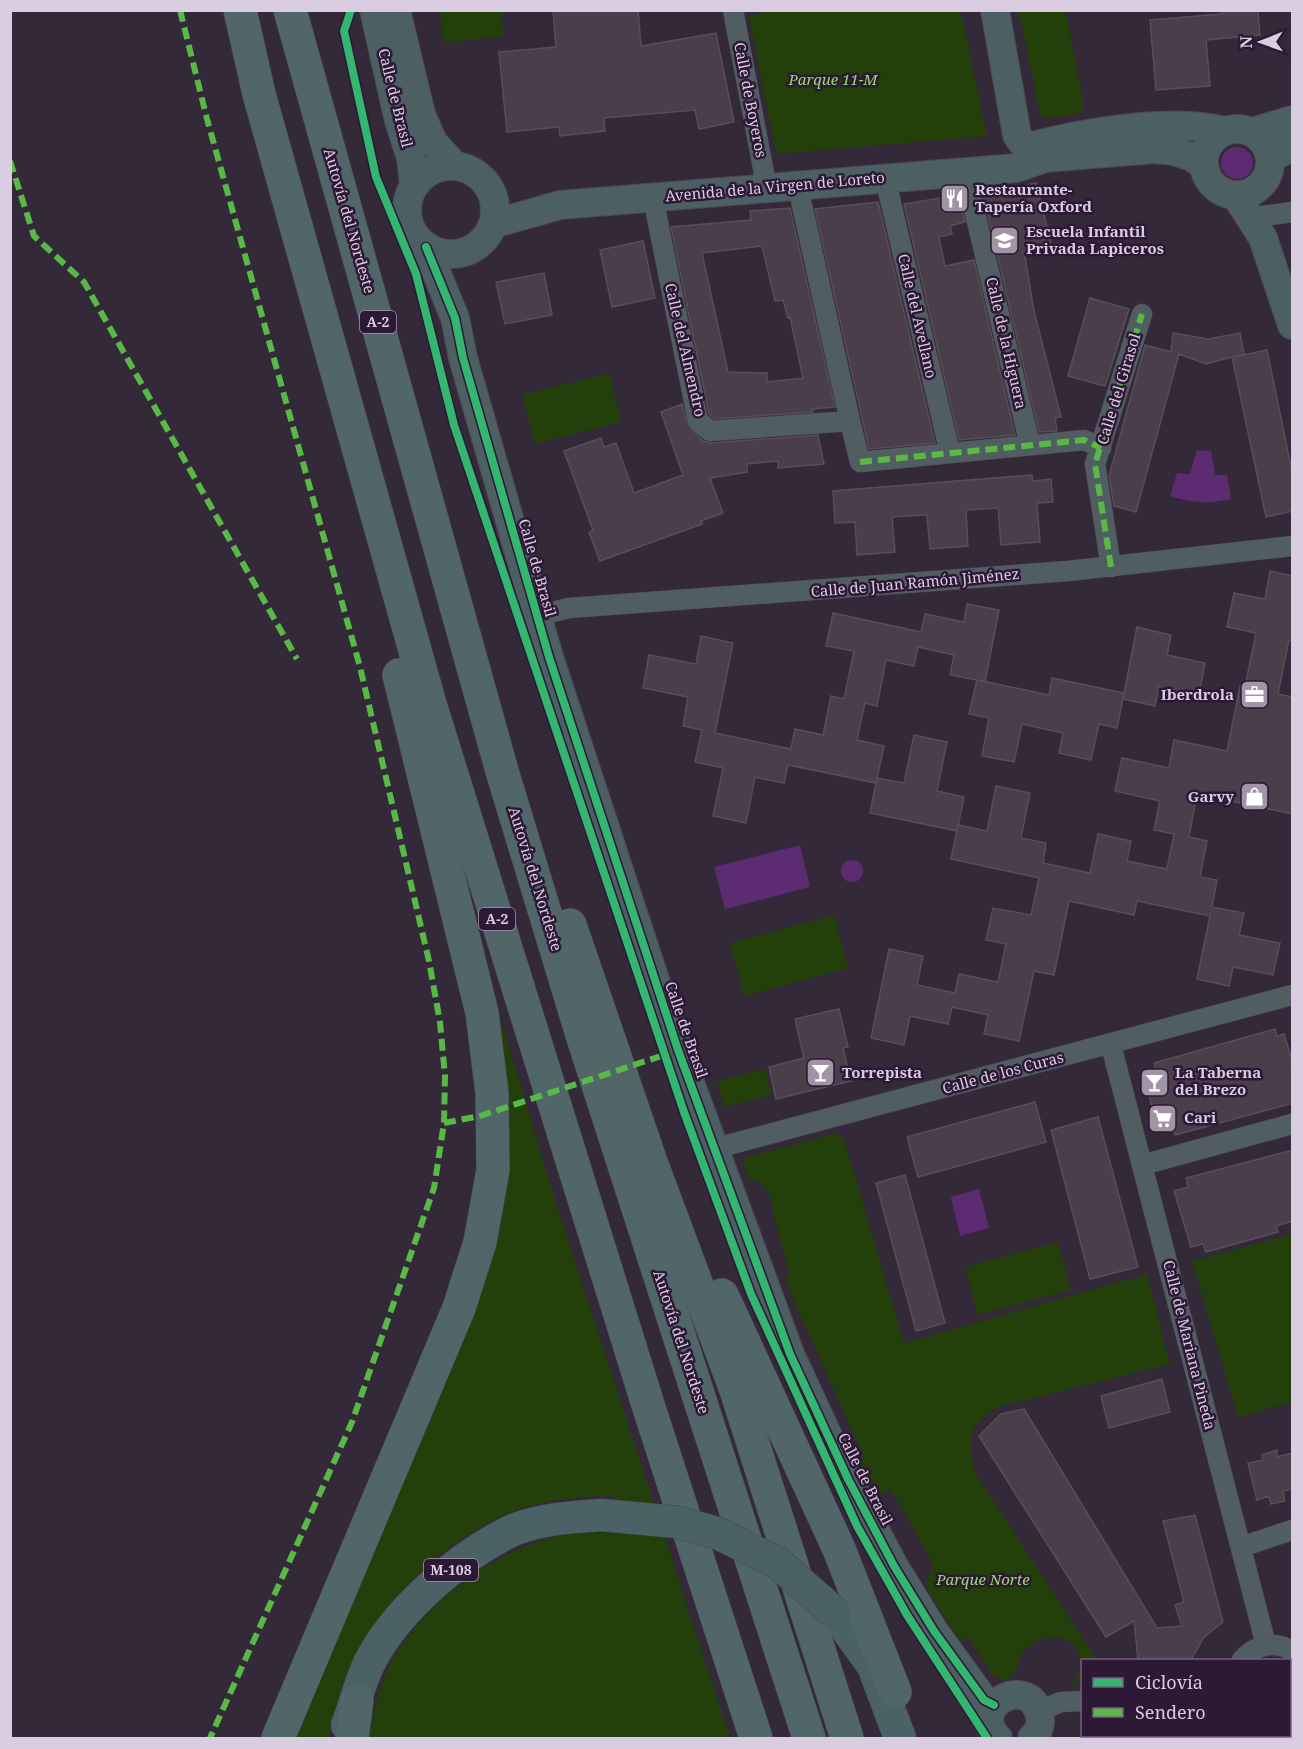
<svg xmlns="http://www.w3.org/2000/svg" width="1303" height="1749" font-family="'Noto Serif',serif">
<rect width="100%" height="100%" fill="#342939"/>
<path fill="#233f0a" d="M451 10 501 11 504 36 443 43 440 12Z
M773 11H961L987 136 776 154 749 16Z
M1019 11H1066L1084 107 1079 113 1048 119 1040 114Z
M609 373 621 422 535 444 522 395Z
M834 915 848 968 744 996 730 943Z
M492 991 553 1193 730 1738H369C373 1712 382 1674 397 1652 434 1596 501 1546 567 1534 582 1531 598 1532 613 1530V1496C583 1496 552 1499 523 1508 436 1538 370 1614 338 1698 333 1711 332 1725 329 1738H290L478 1286Z
M765 1069 772 1095 724 1107 717 1081Z
M837 1133 838 1137 843 1136 904 1343 1147 1274 1170 1364 998 1407C966 1429 968 1434 974 1471L1097 1660H1082V1683L1071 1686C1096 1657 1068 1623 1034 1643 1016 1654 1022 1661 1014 1673 1012 1676 1006 1680 1003 1682L992 1674 968 1637 961 1641 930 1595 925 1583 931 1571V1560L891 1489 876 1497 860 1463 864 1457 784 1278 790 1277 768 1191 760 1182 749 1180 743 1158Z
M1292 1234V1402L1238 1417 1192 1261Z
M1058 1242 1071 1290 978 1315 965 1267Z"/>
<path fill="#5c2b71" d="M1221 163a16 16 0 1 1 32 0a16 16 0 1 1-32 0Z
M1197 450 1211 451 1215 475H1227L1231 499C1210 504 1191 503 1170 496L1177 473 1190 474Z
M800 845 810 887 725 909 714 867Z
M841 871a11 11 0 1 1 22 0a11 11 0 1 1-22 0Z
M979 1189 989 1228 960 1236 951 1197Z"/>
<path fill="#493e4a" stroke="#594d5a" stroke-width="1.5" fill-rule="evenodd" d="M553 10H638L641 46 716 33 734 122 699 129 695 110 604 118 605 131 560 136 559 127 507 132 499 52 556 47Z
M1222 10 1258 11 1260 35 1206 40 1210 86 1156 90 1150 20 1222 14Z
M1036 183 1051 243 1024 251 1034 311 1061 417 1055 418 1057 431 1039 432 983 194Z
M958 195 965 222 950 226 952 234 939 237 945 266 974 260 1015 435 959 440 904 204Z
M878 202 935 443 869 449 815 209Z
M790 208 835 407 812 409 813 412 714 419 709 414 671 227 751 220 750 211ZM762 246 775 301 783 300 788 318 790 317 803 378 767 382V373L728 372 702 253Z
M643 241 655 298 612 307 600 250Z
M544 273 552 315 505 324 496 282Z
M1090 298 1129 309 1105 386 1068 376Z
M1173 333 1208 339 1240 333 1244 354 1234 357 1267 350 1293 476V511L1266 517 1232 357 1206 364 1179 354 1136 512 1114 506 1109 476 1145 345 1171 352Z
M682 404 687 424 703 441 711 443 818 435 824 464 778 468V461L747 464V472L710 478 723 513 701 521 702 524 600 561 589 532 593 530 564 451 601 438 604 447 616 443 634 493 683 475 661 412Z
M1032 475 1033 481 1051 479 1053 502 1037 503 1040 542 1001 545 998 508 966 510 968 546 930 549 927 515 906 516 892 517 895 552 857 555 855 522 835 523 833 491Z
M1270 571 1293 576V641L1289 640 1278 694 1293 697V814L1197 794 1189 837 1207 841 1200 877 1217 880 1212 907 1244 913 1239 935 1280 943 1273 975 1233 967 1229 986 1197 979 1210 916 1137 901 1134 915 1069 901 1054 975 1034 971 1019 1041 984 1034 988 1015 952 1007 948 1024 910 1016 904 1045 871 1038 889 949 923 956 917 985 955 993 959 974 998 982 1006 944 986 940 993 908 1031 915 1039 878 951 859 958 825 987 831 996 786 1030 793 1021 838 1046 843 1043 863 1090 873 1098 834 1131 841 1127 861 1167 869 1174 834 1154 830 1160 801 1115 791 1122 758 1169 768 1174 740 1227 751 1240 686 1245 687 1256 633 1227 627 1234 593 1265 599Z
M967 604 999 610 985 682 978 680 1049 695 1052 678 1124 693 1117 728 1099 724 1091 760 1059 753 1063 733 1022 724 1014 762 982 756 989 718 969 714 977 680 950 675 954 655 918 647 914 666 886 660 877 706 865 703 857 740 884 746 876 783 788 765 784 783 755 777 746 823 713 816 723 768 695 762 702 730 683 726 688 697 643 688 649 655 696 664 701 636 733 643 715 733 791 749 795 729 823 735 831 696 844 699 854 651 826 646 833 613 921 632 925 614 964 622Z
M1137 627 1171 635 1167 655 1205 663 1199 695 1159 687 1155 706 1123 699Z
M914 735 947 742 937 791 964 797 957 831 870 813 877 778 904 783Z
M839 1009 848 1047 843 1048 851 1081 776 1099 769 1067 804 1058 795 1019Z
M1275 1029 1277 1036 1284 1034 1291 1057 1293 1103 1175 1135 1173 1127 1159 1131 1143 1074 1156 1070 1154 1063Z
M1035 1102 1046 1142 918 1177 907 1137Z
M1098 1117 1138 1267 1090 1279 1051 1130Z
M1293 1150V1221L1276 1226 1278 1232 1206 1252 1203 1244 1191 1247 1174 1191 1188 1187 1186 1178Z
M905 1175 945 1323 916 1331 876 1183Z
M1162 1379 1170 1412 1109 1428 1101 1396Z
M1024 1409 1157 1628 1182 1626 1175 1605 1184 1602 1163 1521 1195 1515 1223 1622 1204 1637 1191 1660H1138L1134 1621 1106 1637 979 1436 1001 1414Z
M1277 1450V1457L1293 1453V1489L1283 1491 1285 1501 1271 1504 1269 1496 1257 1500 1248 1463 1263 1460 1262 1455Z"/>
<g fill="none" stroke-linecap="round" stroke-linejoin="round">
<defs>
<path id="street" d="M733 10 767 189
M965 171 1030 445
M885 178 950 453
M653 198 698 421 710 431 850 421 798 187
M1263 216 1292 212
M850 421 860 462 1084 440 1101 448
M1111 567 1095 464 1142 314
M537 616 569 608 1068 571 1292 546
M1111 1045 1266 1645
M713 1149 1292 995
M1142 1165 1292 1124
M1241 1547 1292 1530
M1242 1660C1254 1645 1275 1640 1292 1651
M1039 1711 1061 1702 1082 1701
M1290 1718 1292 1716
M1279 1736V1738"/>
<path id="secondary" d="M374 10 399 121 411 158 414 185
M396 10 421 114 433 142 454 165
M995 10 1017 135 1026 148 1043 157
M1204 162a33 33 0 1 1 66 0a33 33 0 1 1-66 0Z
M1252 132 1292 120
M1026 148C1078 133 1171 117 1224 131
M1270 158 1292 147
M407 210a44 44 0 1 1 88 0a44 44 0 1 1-88 0Z
M1236 196 1263 238 1292 325
M493 224 560 205 1016 168 1045 158 1154 149 1174 151 1192 157 1203 165
M426 247 455 318 463 358 549 657 678 1050 790 1354 848 1479 894 1566 934 1631 984 1700 994 1705
M998 1738C967 1707 1027 1673 1039 1713 1042 1722 1039 1732 1032 1738"/>
<path id="primary" d="M835 1613 873 1666 900 1738
M347 1725C356 1703 361 1676 373 1656 401 1606 460 1556 511 1531 538 1519 572 1517 601 1515"/>
<path id="highway" d="M240 10 259 94 430 704 649 1408 756 1738
M290 10 502 771 583 1038 809 1738
M570 925 651 1162 736 1390 847 1738
M722 1295 839 1549 895 1692
M278 1738 459 1308 480 1242 493 1170 492 1093 482 1013 399 675
M352 1738 357 1700"/>
</defs>
<use href="#street" stroke="#4e4552" stroke-width="21"/>
<use href="#secondary" stroke="#4e4552" stroke-width="30"/>
<use href="#primary" stroke="#4e4552" stroke-width="33"/>
<use href="#highway" stroke="#4e4552" stroke-width="34"/>
<use href="#street" stroke="#515e61" stroke-width="20"/>
<use href="#secondary" stroke="#4c5f62" stroke-width="28"/>
<use href="#primary" stroke="#4a6265" stroke-width="32"/>
<use href="#highway" stroke="#506669" stroke-width="33"/>
<defs>
<path id="primary-bridge" d="M601 1515 677 1522 717 1533 778 1563 835 1613"/>
</defs>
<use href="#primary-bridge" stroke="#4e4552" stroke-width="33" stroke-linecap="butt"/>
<use href="#primary-bridge" stroke="#4a6265" stroke-width="32"/>
<path stroke="#58b947" stroke-width="6" stroke-dasharray="12 6" stroke-linecap="butt" d="M180 10 207 119 360 667 429 961 440 1022 445 1076 444 1123 434 1188 352 1422 210 1738
M10 161 34 236 84 282 297 659
M860 462 1084 440 1101 448
M1111 567 1095 464 1142 314
M444 1123 480 1116 670 1053"/>
<defs>
<path id="cycleway" d="M351 10 344 31 376 177 416 274 454 425 684 1112 751 1294 857 1526 907 1615 987 1738
M426 247 455 318 463 358 549 657 678 1050 790 1354 848 1479 894 1566 934 1631 984 1700 994 1705"/>
</defs>
<use href="#cycleway" stroke="#2d1836" stroke-width="11"/>
<use href="#cycleway" stroke="#33b770" stroke-width="8"/>
</g>
<defs>
<symbol id="restaurant-square" viewBox="-11 -11 22 22"><rect x="-9" y="-9" width="18" height="18" rx="4" fill="#a194a6" stroke="#2d1836"/><path d="M-5-6h1v4h1v-4h1v4h1v-4h1v5L-1.5 .5V6h-2V.5L-5-1ZM5-6V6H3V1.5H1.5Q1.5-4 5-6Z" fill="#fff"/></symbol>
<symbol id="school-square" viewBox="-11 -11 22 22"><rect x="-9" y="-9" width="18" height="18" rx="4" fill="#a194a6" stroke="#2d1836"/><path d="M0-5L7-2L0 1L-7-2ZM-4 1L0 2.5L4 1V4Q0 6-4 4Z" fill="#fff"/></symbol>
<symbol id="office-square" viewBox="-11 -11 22 22"><rect x="-9" y="-9" width="18" height="18" rx="4" fill="#a194a6" stroke="#2d1836"/><path d="M-6-3h4V-5.5h4V-3h4V5H-6ZM-1-4.5V-3h2v-1.5ZM-6 0V1H6V0Z" fill="#fff"/></symbol>
<symbol id="shop-square" viewBox="-11 -11 22 22"><rect x="-9" y="-9" width="18" height="18" rx="4" fill="#a194a6" stroke="#2d1836"/><path d="M-5-2.5h2.3a2.7 3.5 0 0 1 5.4 0H5L5.5 6h-11ZM-1.5-2.5h3a1.5 2.3 0 0 0-3 0Z" fill="#fff"/></symbol>
<symbol id="bar-square" viewBox="-11 -11 22 22"><rect x="-9" y="-9" width="18" height="18" rx="4" fill="#a194a6" stroke="#2d1836"/><path d="M-6-5H6L.8 .8V4.5H3.5V6h-7V4.5H-.8V.8Z" fill="#fff"/></symbol>
<symbol id="supermarket-square" viewBox="-11 -11 22 22"><rect x="-9" y="-9" width="18" height="18" rx="4" fill="#a194a6" stroke="#2d1836"/><path d="M-6-5.5h2.5l.6 2H6L4.5 2H-2.5L-4.4-4H-6ZM-1.5 3.2a1.3 1.3 0 1 0 .1 0ZM3 3.2a1.3 1.3 0 1 0 .1 0Z" fill="#fff"/></symbol>
</defs>
<g fill-rule="evenodd">
<use href="#restaurant-square" x="938" y="182" width="33" height="33"/>
<use href="#school-square" x="988" y="224" width="33" height="33"/>
<use href="#office-square" x="1238" y="678" width="33" height="33"/>
<use href="#shop-square" x="1238" y="780" width="33" height="33"/>
<use href="#bar-square" x="804" y="1056" width="33" height="33"/>
<use href="#bar-square" x="1138" y="1066" width="33" height="33"/>
<use href="#supermarket-square" x="1146" y="1102" width="33" height="33"/>
</g>
<g text-anchor="middle" stroke-width="5" stroke-linejoin="round" paint-order="stroke">
<g fill="#2d1836" stroke="#a797ae" stroke-width="1.5">
<rect x="360" y="311" width="36" height="22" rx="4.5"/>
<rect x="479" y="908" width="36" height="22" rx="4.5"/>
<rect x="424" y="1559" width="54" height="22" rx="4.5"/>
</g>
<g font-size="14" font-weight="bold" fill="#dbcde1">
<text x="378" y="327">A-2</text>
<text x="497" y="924">A-2</text>
<text x="451" y="1575">M-108</text>
</g>
<g font-size="15" font-style="italic" fill="#97dc6d" stroke="#2d1836">
<text x="833" y="85">Parque 11-M</text>
<text x="983" y="1585">Parque Norte</text>
</g>
<g font-size="15" fill="#dbcde1" stroke="#2d1836">
<text transform="translate(395 98) rotate(76)" y="5">Calle de Brasil</text>
<text transform="translate(750 100) rotate(79)" y="5">Calle de Boyeros</text>
<text transform="translate(775 187) rotate(-5)" y="5">Avenida de la Virgen de Loreto</text>
<text transform="translate(349 221) rotate(74)" y="5">Autovía del Nordeste</text>
<text transform="translate(917 316) rotate(77)" y="5">Calle del Avellano</text>
<text transform="translate(1006 343) rotate(77)" y="5">Calle de la Higuera</text>
<text transform="translate(685 350) rotate(77)" y="5">Calle del Almendro</text>
<text transform="translate(1119 389) rotate(-73)" y="5">Calle del Girasol</text>
<text transform="translate(537 568) rotate(74)" y="5">Calle de Brasil</text>
<text transform="translate(915 583) rotate(-5)" y="5">Calle de Juan Ramón Jiménez</text>
<text transform="translate(535 879) rotate(73)" y="5">Autovía del Nordeste</text>
<text transform="translate(686 1030) rotate(71)" y="5">Calle de Brasil</text>
<text transform="translate(1003 1073) rotate(-15)" y="5">Calle de los Curas</text>
<text transform="translate(681 1342) rotate(72)" y="5">Autovía del Nordeste</text>
<text transform="translate(1189 1345) rotate(76)" y="5">Calle de Mariana Pineda</text>
<text transform="translate(865 1479) rotate(63)" y="5">Calle de Brasil</text>
</g>
<g font-size="15" font-weight="bold" fill="#dbcde1" stroke="#2d1836" text-anchor="start">
<text x="975" y="195">Restaurante-<tspan x="975" dy="17">Tapería Oxford</tspan></text>
<text x="1026" y="237">Escuela Infantil<tspan x="1026" dy="17">Privada Lapiceros</tspan></text>
<text x="1234" y="700" text-anchor="end">Iberdrola</text>
<text x="1234" y="802" text-anchor="end">Garvy</text>
<text x="842" y="1078">Torrepista</text>
<text x="1175" y="1078">La Taberna<tspan x="1175" dy="17">del Brezo</tspan></text>
<text x="1184" y="1123">Cari</text>
</g>
</g>
<rect width="1303" height="1749" fill="none" stroke="#dbcde1" stroke-width="24"/>
<rect x="1081" y="1659" width="210" height="78" fill="#2d1836" stroke="#73607a" stroke-width="1.5"/>
<rect x="1093" y="1678" width="30" height="9" fill="#33b770" stroke="#73607a" stroke-width="1.5"/>
<text x="1135" y="1689" font-size="18" fill="#dbcde1">Ciclovía</text>
<rect x="1093" y="1708" width="30" height="9" fill="#58b947" stroke="#73607a" stroke-width="1.5"/>
<text x="1135" y="1719" font-size="18" fill="#dbcde1">Sendero</text>
<g transform="translate(1261 42) rotate(269)" stroke="#2d1836" stroke-width="4.5" paint-order="stroke">
<path d="M0-4.5L10 22L0 15L-10 22Z" fill="#dbcde1"/>
<text y="-9" font-size="16" font-weight="bold" text-anchor="middle" fill="#dbcde1">N</text>
</g>
</svg>
